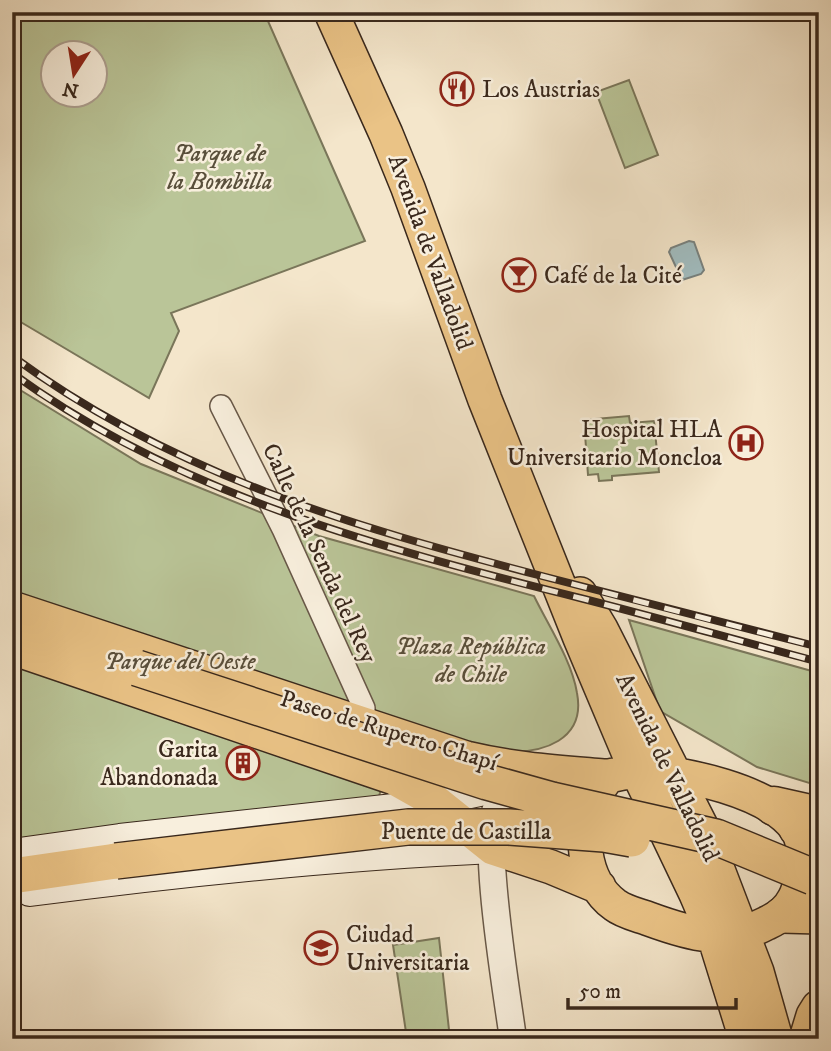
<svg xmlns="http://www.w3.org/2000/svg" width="831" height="1051" font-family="'IM FELL DW Pica',serif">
<rect width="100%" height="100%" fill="#f4e6cb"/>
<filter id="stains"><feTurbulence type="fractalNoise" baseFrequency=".00286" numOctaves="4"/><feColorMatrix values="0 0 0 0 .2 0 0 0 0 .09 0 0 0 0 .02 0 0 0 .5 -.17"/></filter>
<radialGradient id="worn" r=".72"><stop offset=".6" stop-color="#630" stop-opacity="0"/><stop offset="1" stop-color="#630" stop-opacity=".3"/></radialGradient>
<path fill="#bac598" stroke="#7a765a" stroke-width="2" fill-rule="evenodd" d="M12 12H264L365 241 171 313 179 331 149 398 19 321 12 317ZM94 52V94H52V52Z
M629 80 658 155 625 168 596 92Z
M12 385 141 464 319 536 534 596C548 625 572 661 577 693 586 740 543 754 504 751 491 750 476 744 463 740 436 731 409 723 382 715L381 788 377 806 12 849Z
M629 416 630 423 654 421 659 472 612 476V480L599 481 598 474 588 475 584 420Z
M629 620 819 673V786L757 767 660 711Z
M439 938 450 1039H407L393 945Z"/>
<path fill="#a1bdc1" stroke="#77817f" stroke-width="2" d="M689 241 694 242 704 270 701 274 682 280 669 252 671 248Z"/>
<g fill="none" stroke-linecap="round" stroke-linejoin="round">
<defs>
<path id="minor" d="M221 406 283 529 364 708V724"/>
<path id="tertiary" d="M513 1039C508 999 478 829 499 803 504 796 518 790 526 785"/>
<path id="secondary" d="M12 854 120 839 394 809 503 786
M30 891C183 871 338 855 493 848"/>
<path id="primary" d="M331 12 386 134 408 188 485 400 580 638 629 754 696 894 714 936 746 1039
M580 594 601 629 702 828 757 972 776 1039
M12 608 466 758C512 769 557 772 603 776 615 777 627 770 640 771 684 773 768 790 796 828 804 839 804 856 803 869 801 878 799 891 794 899 788 911 778 918 767 923 726 945 690 934 649 919 638 915 624 912 615 905 582 881 577 828 596 794 599 788 604 782 608 776
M12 648 394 778 433 800 493 848 551 867 599 887"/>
<path id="trunk" d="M12 626 137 668
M797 829 819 837
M12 876 116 861
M782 915 819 916
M807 1039 814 1016 819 1008"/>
<path id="motorway" d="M774 806 819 816"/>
</defs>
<use href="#minor" stroke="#685848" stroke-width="24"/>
<use href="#tertiary" stroke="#685848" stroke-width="29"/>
<use href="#secondary" stroke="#39281c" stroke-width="32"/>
<use href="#primary" stroke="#39281c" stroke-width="36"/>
<use href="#trunk" stroke="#39281c" stroke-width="38"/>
<use href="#motorway" stroke="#39281c" stroke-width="41"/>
<use href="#minor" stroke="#f8efdd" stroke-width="21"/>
<use href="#tertiary" stroke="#f8efdd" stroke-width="26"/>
<use href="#secondary" stroke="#f8efdd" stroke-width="30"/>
<use href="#primary" stroke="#eac386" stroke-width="33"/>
<use href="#trunk" stroke="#eac386" stroke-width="35"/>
<use href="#motorway" stroke="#eac386" stroke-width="38"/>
<defs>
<path id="rail" d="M12 356C174 475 351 526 542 576 634 600 726 624 819 647
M12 373C181 496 384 549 584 599 662 619 740 641 819 662"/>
</defs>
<use href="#rail" stroke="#39281c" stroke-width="8"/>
<use href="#rail" stroke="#f8efdd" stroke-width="5" stroke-dasharray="16" stroke-linecap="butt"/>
<defs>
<path id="trunk-bridge" d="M137 668 487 782 552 800 716 837 813 877
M116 861 408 827H509L604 834 632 839"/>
</defs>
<use href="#trunk-bridge" stroke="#39281c" stroke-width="38" stroke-linecap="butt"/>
<use href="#trunk-bridge" stroke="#eac386" stroke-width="35"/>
</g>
<defs>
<symbol id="restaurant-ring" viewBox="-11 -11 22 22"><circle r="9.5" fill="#f8efdd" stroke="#8f2418" stroke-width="1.5"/><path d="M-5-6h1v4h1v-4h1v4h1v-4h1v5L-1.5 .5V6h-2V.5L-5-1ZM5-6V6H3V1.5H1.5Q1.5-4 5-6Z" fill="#8f2418"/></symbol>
<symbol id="bar-ring" viewBox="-11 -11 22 22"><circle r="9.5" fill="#f8efdd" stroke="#8f2418" stroke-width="1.5"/><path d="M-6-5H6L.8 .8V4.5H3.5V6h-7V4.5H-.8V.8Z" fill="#8f2418"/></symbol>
<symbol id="hospital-ring" viewBox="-11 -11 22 22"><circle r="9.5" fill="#f8efdd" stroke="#8f2418" stroke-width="1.5"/><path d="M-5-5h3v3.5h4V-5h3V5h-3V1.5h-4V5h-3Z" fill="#8f2418"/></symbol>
<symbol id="building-ring" viewBox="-11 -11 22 22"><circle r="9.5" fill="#f8efdd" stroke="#8f2418" stroke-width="1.5"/><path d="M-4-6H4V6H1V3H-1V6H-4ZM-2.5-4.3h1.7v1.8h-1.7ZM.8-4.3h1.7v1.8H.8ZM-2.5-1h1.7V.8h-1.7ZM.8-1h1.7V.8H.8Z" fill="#8f2418"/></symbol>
<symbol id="university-ring" viewBox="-11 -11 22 22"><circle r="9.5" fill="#f8efdd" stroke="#8f2418" stroke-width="1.5"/><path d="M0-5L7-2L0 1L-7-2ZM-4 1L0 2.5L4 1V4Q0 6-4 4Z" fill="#8f2418"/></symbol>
</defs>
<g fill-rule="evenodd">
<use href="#restaurant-ring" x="438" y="70" width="38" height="38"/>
<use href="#bar-ring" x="500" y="256" width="38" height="38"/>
<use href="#hospital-ring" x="727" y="424" width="38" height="38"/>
<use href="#building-ring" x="224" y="744" width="38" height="38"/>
<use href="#university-ring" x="302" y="929" width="38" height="38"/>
</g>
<g text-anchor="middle" stroke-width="5" stroke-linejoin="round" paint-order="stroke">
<g font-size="24" fill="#39281c" stroke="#f8efdd" text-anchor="start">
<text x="482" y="97">Los Austrias</text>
<text x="544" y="283">Café de la Cité</text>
<text x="722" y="437" text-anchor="end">Hospital HLA<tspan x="722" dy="28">Universitario Moncloa</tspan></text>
<text x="218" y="757" text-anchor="end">Garita<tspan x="218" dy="28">Abandonada</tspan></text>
<text x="346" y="942">Ciudad<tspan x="346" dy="28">Universitaria</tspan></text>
</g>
<g font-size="24" font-style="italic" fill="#594f3b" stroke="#f8efdd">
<text x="220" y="161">Parque de<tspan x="220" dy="28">la Bombilla</tspan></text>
<text x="471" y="654">Plaza República<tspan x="471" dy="28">de Chile</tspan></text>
<text x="180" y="669">Parque del Oeste</text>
</g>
<g font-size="24" fill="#39281c" stroke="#f8efdd">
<text transform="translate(431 252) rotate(70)" y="8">Avenida de Valladolid</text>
<text transform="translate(320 553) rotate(65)" y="8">Calle de la Senda del Rey</text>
<text transform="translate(389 730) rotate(17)" y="8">Paseo de Ruperto Chapí</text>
<text transform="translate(668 767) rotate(64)" y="8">Avenida de Valladolid</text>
<text x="466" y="839">Puente de Castilla</text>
</g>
</g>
<rect width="831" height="1051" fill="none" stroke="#f4e6cb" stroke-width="42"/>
<rect x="14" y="14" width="803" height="1023" fill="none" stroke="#39281c" stroke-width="3.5"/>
<rect x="21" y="21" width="789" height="1009" fill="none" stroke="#39281c" stroke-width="2"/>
<g transform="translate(74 74) rotate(192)"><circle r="33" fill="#f8efdd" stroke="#ac9f90" stroke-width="2"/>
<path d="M0-5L12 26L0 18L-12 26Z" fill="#8f2418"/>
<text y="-10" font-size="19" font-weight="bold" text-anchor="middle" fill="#39281c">N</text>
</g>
<path d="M568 998v10h168v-10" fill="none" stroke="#39281c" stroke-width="3.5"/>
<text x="579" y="998" font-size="21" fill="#39281c" stroke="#f8efdd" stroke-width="5" paint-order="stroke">50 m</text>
<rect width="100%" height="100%" filter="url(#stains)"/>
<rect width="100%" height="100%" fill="url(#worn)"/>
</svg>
